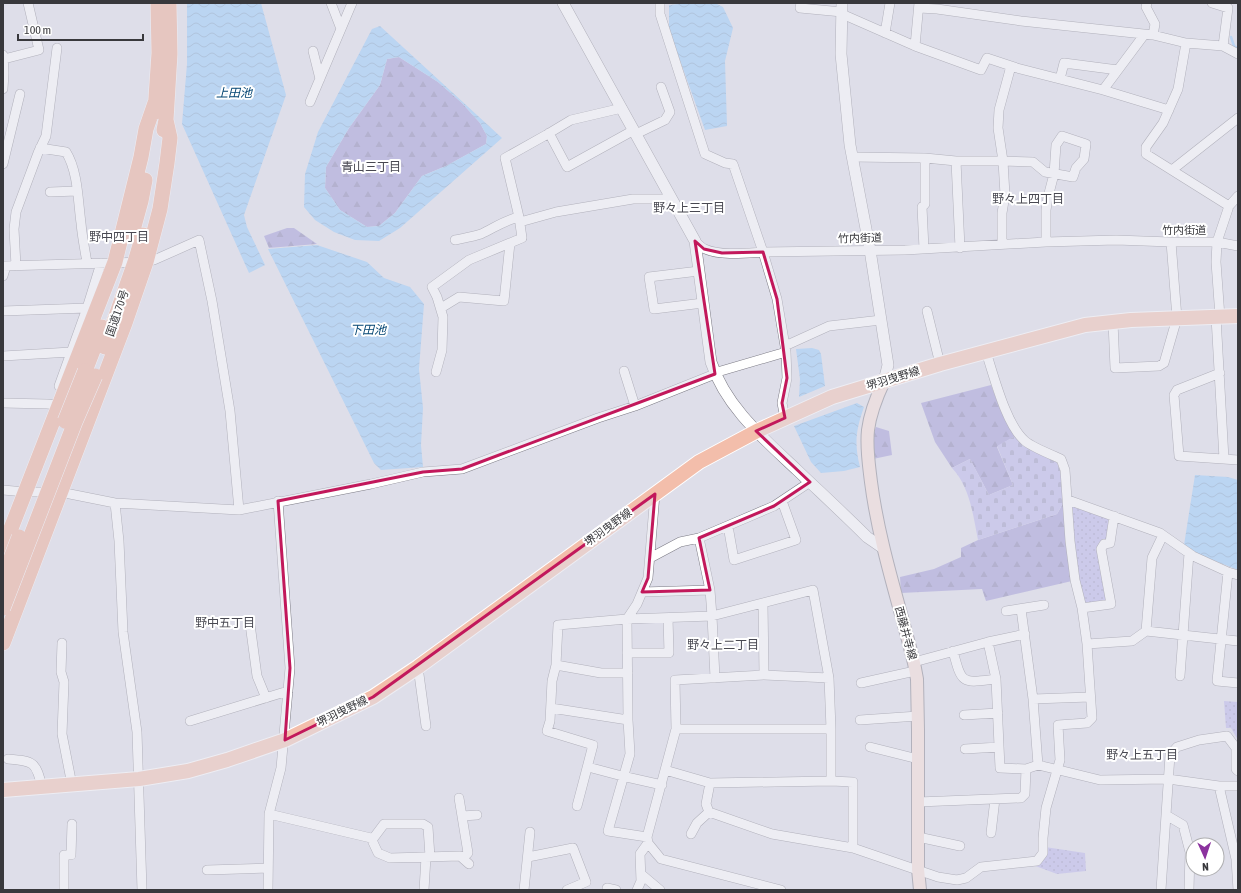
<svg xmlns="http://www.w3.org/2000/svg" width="1241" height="893" font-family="'Asap Condensed','Noto Sans JP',sans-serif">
<defs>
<pattern id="forest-firs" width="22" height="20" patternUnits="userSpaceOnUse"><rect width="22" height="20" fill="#9c96d6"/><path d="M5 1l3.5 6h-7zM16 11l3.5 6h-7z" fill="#807baf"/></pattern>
<pattern id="cemetery-stones" width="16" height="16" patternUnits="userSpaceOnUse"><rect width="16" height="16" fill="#b7b2ec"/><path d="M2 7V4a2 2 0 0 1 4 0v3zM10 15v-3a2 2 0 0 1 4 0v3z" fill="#9692c0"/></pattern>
<pattern id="park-dots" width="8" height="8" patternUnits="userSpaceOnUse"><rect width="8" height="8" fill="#b7b2ec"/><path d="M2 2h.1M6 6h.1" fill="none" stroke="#9692c0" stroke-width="1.8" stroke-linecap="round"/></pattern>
<pattern id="water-waves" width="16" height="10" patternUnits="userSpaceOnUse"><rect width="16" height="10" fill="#91c9fc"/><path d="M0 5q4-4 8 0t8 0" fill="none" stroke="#77a4cd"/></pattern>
</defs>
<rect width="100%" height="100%" fill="#dedee9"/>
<path fill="url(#forest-firs)" d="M399 57 438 82 462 103 480 123 487 136 486 144 446 166 422 176 395 213 379 226 367 227 340 210 325 188 326 167 349 128 380 85 387 59Z
M287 228H294L317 244 269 248 264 236Z
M991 385 999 406 1015 436 997 447 1013 485 989 495 970 459 952 468 935 442 921 403Z
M876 427 889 431 892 455 873 459 872 438Z
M1065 500 1072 581 986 601 982 589 901 593 900 577 934 569 961 557V548L978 540 1057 514Z"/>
<path fill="url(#cemetery-stones)" d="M1015 436 1023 446 1050 457 1057 463 1061 473 1065 500 1057 514 978 540C973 515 970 487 952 468L970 459 989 495 1013 485 997 446Z"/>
<path fill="url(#park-dots)" d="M1071 503 1111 518 1107 541 1102 542 1108 602 1083 605 1077 578Z
M1224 701 1238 702V740L1231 728H1226Z
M1045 847 1085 853 1086 871 1057 874 1030 864Z"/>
<path fill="url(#water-waves)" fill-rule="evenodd" d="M187 3H261L286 95 244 215 247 227 265 265 249 273 182 124 187 64Z
M688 3H715L723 7 733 28 725 61 727 126 705 130 669 30V5Z
M380 26 502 138 400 228 379 241 355 240 334 232 315 220 304 207 305 174 318 132 372 29ZM399 57 438 82 462 103 480 123 487 136 486 144 446 166 422 176 395 213 379 226 367 227 340 210 325 188 326 167 349 128 380 85 387 59Z
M317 245 367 262 384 278 410 287 424 304 419 369 423 408 421 445 423 467 381 470 374 463 268 249Z
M812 348 819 350 821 354 825 386 799 397 800 379 796 349Z
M857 403 864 407C856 430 854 443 860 467L844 471 821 473 811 462 794 426Z
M1195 475 1228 477 1238 480V570L1200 555 1184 545Z"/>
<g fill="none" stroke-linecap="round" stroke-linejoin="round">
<path stroke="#91c9fc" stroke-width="2.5" d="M1231 37 1234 46 1238 48"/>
<defs>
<path id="minor" d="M331 3 341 29
M660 3V14L705 154 725 163 733 164 763 252 777 299 786 352 787 378 782 403 785 418
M801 3 800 8 842 12
M1147 3 1146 7 1155 24 1153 35
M1212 3 1228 8 1223 46
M919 8 937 9 1021 21 1153 35 1186 43
M842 14 915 46 919 3
M885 33 890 3
M1144 35 1103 90 1169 110
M915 46 981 70 987 58 1017 68 1103 90
M313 51 320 79
M3 55 4 73 3 89
M4 59 39 50 28 3
M1011 66 999 110 998 128 1003 161 1033 162 1045 172 1073 177 1076 168 1084 159 1086 144 1062 136 1056 145 1054 174 1048 197 1046 210V242
M1060 79 1064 63 1118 70
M310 102 352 3
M549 133 567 167 634 130
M636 134 665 120 670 112 661 87
M40 148 66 152C78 171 78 201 81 223 82 236 85 250 87 263
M852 157 925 158 956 161
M3 164 20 94
M1172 170 1238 118
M50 192 77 191
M1229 206 1238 196
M520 222 556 212 633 199H672
M455 240C464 238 472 237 481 234 494 228 505 220 519 217
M695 241C698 244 702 248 705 249 720 256 747 253 763 252L905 250 1046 242 1116 240 1171 242H1217L1238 246
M960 248 956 161H1003L1005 195 1002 213V244
M924 249 922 207 925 204V158
M3 266 146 262 154 260 199 240 212 301 230 411 239 510
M16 266 14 229 16 212 38 153 46 136 57 48
M699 271 649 277 654 309 703 303
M3 276 6 266
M441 308 459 297 504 301 510 243
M3 311 87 308
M927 311 940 364
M1216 317 1224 459
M1220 317 1216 262 1217 242 1229 206 1146 154V147L1163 123 1178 89 1186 43 1223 46 1238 54
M1113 322 1115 368 1159 366 1164 363 1177 318 1171 242
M785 346 829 326 881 320
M3 356 71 352
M624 371 635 406
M436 372 442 350 443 317 437 297 432 287 469 260 522 238 519 217 505 158 546 135 571 120 622 108
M714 373 786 352
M1220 373 1177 390 1174 395 1179 456 1238 460
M59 386 87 308 101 263
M3 403 47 404 59 405
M3 490 25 492H60L115 503 239 510 371 484 423 472 462 469 598 418 635 406 715 374
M1068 500 1160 533 1193 556 1228 572 1238 575
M115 503 119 541 123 632 137 732 142 890
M728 526 734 560 796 540 782 501
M699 538 774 506 810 482
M650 558 680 542 699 538 710 590 712 616 715 678
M1228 572 1217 681 1238 683
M642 592 710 590
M763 603 764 675
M1082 608 1111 604 1101 549 1104 544 1110 543 1114 516
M1021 609 1033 699 1038 765
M1006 611 1044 605
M250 624 257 676 266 698
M1146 631 1238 641
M988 642 996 679 1000 768 1026 769 1038 765 1100 780 1168 779 1219 786H1238
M62 643 61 672 64 682 62 734 72 785
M1087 644 1132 641 1146 631 1152 558 1163 535
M953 651C962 685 962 683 996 679
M627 653H669L668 618
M914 662 988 642 1025 634
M556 665 601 673H628
M418 667 426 726
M1180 676 1189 553
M861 683 915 671
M1033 699 1090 697
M551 708 628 720
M964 715 998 713
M860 720 918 716
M190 721 288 691
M676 729H831
M870 747 918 759
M965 749 999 747
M8 759C34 761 36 762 42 787
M588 767 622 776 662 785
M665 770 710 783 831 781
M710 783 706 804 709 812 772 834 853 848
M1219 786 1236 859 1238 890
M459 798 468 853 463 858
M918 802 1021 798 1025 794 1026 769
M577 806 593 745 547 731 550 721 552 681 556 665 558 625 627 619 712 616 813 590 829 678 831 729V781L853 782V848L938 877 957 880 966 878 981 867 1037 861 1043 853V838L1046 808 1060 760 1058 725 1087 723 1092 718 1087 644 1082 608 1075 580 1070 541 1065 470 1061 459C1052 455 1032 447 1025 441 1006 425 994 376 986 352
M269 814 371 838 378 853 390 858 460 856 469 864
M1166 815 1183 825 1190 852 1189 890
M462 816 477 815
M991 833 995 799
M691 834 697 823 709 812
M647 837 608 831 630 754 628 720 627 619 637 604 648 578 655 494
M918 837 960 846
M372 840 384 824H423L428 827 430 857
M528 857 573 848 586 882 567 890
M207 870 268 868
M641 874 660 890
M607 888 616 890
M64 890V855H71L72 824
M268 890 269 814 281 768 290 668 278 501
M424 890 426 857
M524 890 530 832
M637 890 641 881 640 854 648 843
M781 890 661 859 648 843 647 837 676 729 675 680 764 675 829 678
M1161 890 1170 755 1177 747 1199 740 1227 736 1236 748V769L1238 771"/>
<path id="tertiary" d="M563 3 695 241 711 362C726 407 763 438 797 470 820 492 844 514 867 537L883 548
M842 3 841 54 850 145 870 250 888 365 884 381"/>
<path id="secondary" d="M884 381C877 396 870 414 868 430 866 448 869 465 871 482 879 544 899 603 914 663L917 679 918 730V869L920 890"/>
<path id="primary" d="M3 790 139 779 188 771 227 760 285 740 373 697 418 667 699 462 757 431 832 397 940 364 1085 325 1131 320 1238 316"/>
<path id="trunk" d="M155 112 159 53 158 3
M164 130 166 120 170 54 169 3
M133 230 141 201 145 180
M105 347 135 262 143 235
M85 371 102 327
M3 549 115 262 141 157 146 129 155 103
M3 643 125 323 146 262 160 209 167 163 170 138 166 120"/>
</defs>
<use href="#minor" stroke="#7c7b85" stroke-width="10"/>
<use href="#tertiary" stroke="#7c7b85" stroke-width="12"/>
<use href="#secondary" stroke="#7c7b85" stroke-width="14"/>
<use href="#primary" stroke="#fff" stroke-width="16"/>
<use href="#trunk" stroke="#fff" stroke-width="16"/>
<use href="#minor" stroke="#fff" stroke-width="9"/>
<use href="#tertiary" stroke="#fff" stroke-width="11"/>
<use href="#secondary" stroke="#f9ded5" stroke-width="12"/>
<use href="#primary" stroke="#f3beab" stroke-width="14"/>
<use href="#trunk" stroke="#efa88f" stroke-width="15"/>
<defs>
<path id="trunk-bridge" d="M65 421 85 371
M3 579 19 537
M3 608 75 422 95 376"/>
</defs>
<use href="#trunk-bridge" stroke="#fff" stroke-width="16" stroke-linecap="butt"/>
<use href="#trunk-bridge" stroke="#efa88f" stroke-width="15"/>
</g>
<path d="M0 0H1241V893H0ZM695 241 704 249 722 253 763 252 777 299 787 378 782 403 785 418 756 431 810 482 774 506 699 538 710 590 642 592 648 578 655 494 373 697 285 740 290 668 278 501 423 472 462 469 715 374Z" fill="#dedee9" fill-opacity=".55" fill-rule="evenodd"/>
<path fill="none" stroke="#c2185b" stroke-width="3" stroke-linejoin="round" d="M695 241 704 249 722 253 763 252 777 299 787 378 782 403 785 418 756 431 810 482 774 506 699 538 710 590 642 592 648 578 655 494 373 697 285 740 290 668 278 501 423 472 462 469 715 374Z"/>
<g text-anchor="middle" stroke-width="4" stroke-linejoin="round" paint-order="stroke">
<g font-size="11" fill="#38383c" stroke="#fff">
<text x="1184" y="234">竹内街道</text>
<text transform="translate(860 238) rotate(-1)" y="4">竹内街道</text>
<text transform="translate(117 313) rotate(-71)" y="4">国道170号</text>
<text transform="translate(893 378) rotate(-17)" y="4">堺羽曳野線</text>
<text transform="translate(608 527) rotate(-36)" y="4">堺羽曳野線</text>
<text transform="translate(906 633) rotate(75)" y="4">西藤井寺線</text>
<text transform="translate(342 711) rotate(-26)" y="4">堺羽曳野線</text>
</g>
<g font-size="12" font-style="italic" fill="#004371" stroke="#fff">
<text x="234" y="97">上田池</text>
<text x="368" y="334">下田池</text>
</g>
<g font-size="12" fill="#484851" stroke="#fff">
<text x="371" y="171">青山三丁目</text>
<text x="1028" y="203">野々上四丁目</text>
<text x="689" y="212">野々上三丁目</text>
<text x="119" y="241">野中四丁目</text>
<text x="225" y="627">野中五丁目</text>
<text x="723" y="649">野々上二丁目</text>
<text x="1142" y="759">野々上五丁目</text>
</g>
</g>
<rect width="1241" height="893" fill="none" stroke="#38383c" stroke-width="8"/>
<g transform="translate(1205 857) rotate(177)"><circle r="19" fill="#ffffff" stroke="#afafb1"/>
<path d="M0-3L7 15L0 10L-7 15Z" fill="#8b329e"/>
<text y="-6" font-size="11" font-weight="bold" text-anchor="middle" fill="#38383c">N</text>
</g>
<path d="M18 34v6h125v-6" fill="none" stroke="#38383c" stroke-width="2"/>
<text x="24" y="34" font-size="12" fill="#38383c" stroke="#ffffff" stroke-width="3" paint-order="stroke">100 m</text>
</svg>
